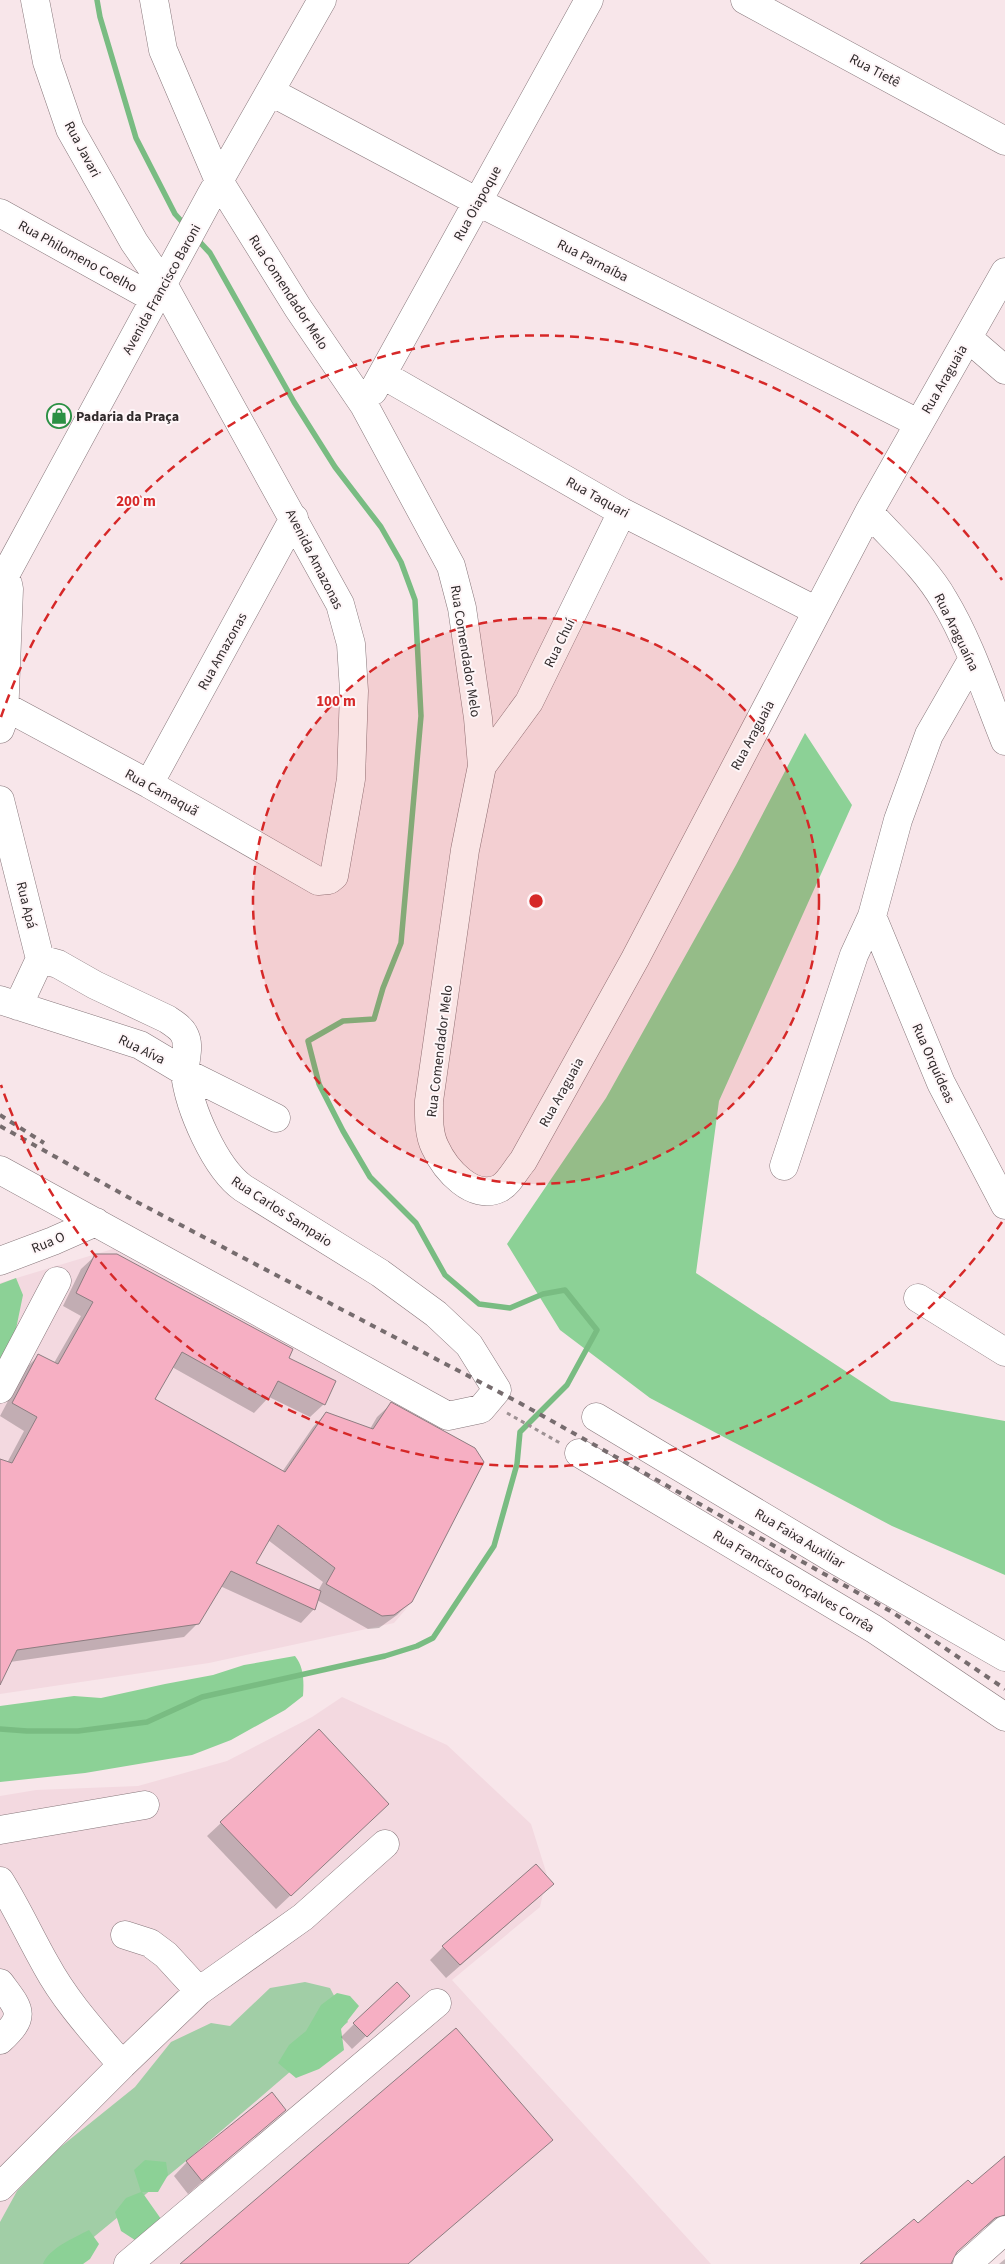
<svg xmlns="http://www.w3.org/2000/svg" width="1005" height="2264" font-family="'Source Sans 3',sans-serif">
<rect width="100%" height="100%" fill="#f8e6ea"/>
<path fill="#f3d9e0" d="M116 1248 475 1448 484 1462 412 1602 394 1623 209 1663 0 1694V1283Z
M342 1697 447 1745 531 1824 547 1875 540 1907 452 1980 711 2264H0V1796L36 1790 138 1786 227 1761 312 1717Z"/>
<path fill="#a1cea6" d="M305 1982 330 1988 348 2022 186 2161 61 2264H0V2222L17 2191 58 2149 135 2087 171 2042 211 2023 230 2026 270 1988Z"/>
<path fill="#8cd196" d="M805 733 852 805 719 1101 696 1273 891 1401 1005 1421V1575L892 1526 650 1398 560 1330 507 1244 606 1098 736 865Z
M16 1278 23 1295 16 1329 0 1361V1284Z
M295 1656C304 1667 304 1682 303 1696L285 1710 231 1740 192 1755 85 1773 0 1782V1706L74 1696 101 1698 165 1684 213 1675 244 1665Z
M337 1993 350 1996 359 2006 341 2029 344 2050 319 2069 296 2078 278 2063 289 2045 306 2031 321 2005Z
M145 2160 166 2162 168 2175 158 2192H142L161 2219 138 2242 121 2231 115 2212 126 2198 141 2192 134 2170Z
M89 2230 99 2244 90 2259 83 2264H43C49 2248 74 2238 89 2230Z"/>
<path fill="#0003" fill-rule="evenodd" d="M95 1256 287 1359 324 1404 310 1417 269 1397 254 1413 172 1367 153 1399 282 1472 313 1427 326 1413 370 1429 377 1417 391 1404 411 1601 397 1615 379 1628 368 1629 317 1600 314 1609 301 1623 220 1586 198 1623 184 1637 10 1662 0 1682V1460L7 1463 24 1431 0 1416 25 1369 39 1355 54 1363 81 1316 63 1306 81 1269ZM268 1540 323 1582 318 1591 255 1564Z
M374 1817 276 1909 207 1836 221 1823Z
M539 1897 446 1978 430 1960 443 1947Z
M395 2009 352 2049 341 2037 354 2024Z
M272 2094 285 2110 188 2194 174 2176 187 2162Z
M551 2140 408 2264H182Z
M1005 2162V2217L997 2224H991L984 2228 955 2253 949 2264H860Z
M1005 2259V2264H999Z"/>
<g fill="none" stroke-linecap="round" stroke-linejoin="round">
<path stroke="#79bc82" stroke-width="5.5" d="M97 0 100 17 136 138 175 214 185 225
M0 1729 27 1731H78L147 1722 202 1697 385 1656 417 1646 433 1638 494 1546 517 1464 520 1432 567 1385 597 1330 565 1290 543 1294 510 1308 479 1304 445 1275 416 1223 370 1177 343 1131 319 1084 308 1041 343 1021 374 1019 383 988 401 943 421 716 415 600 401 562 381 527 335 467 294 402 210 253 196 238"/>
</g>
<path fill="#f6afc3" stroke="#8d7d81" d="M95 1254H117L293 1349 289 1358 336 1381 325 1405 278 1381 268 1400 182 1352 155 1399 285 1472 326 1412 373 1429 391 1402 475 1448 484 1462 412 1602 394 1615 382 1616 326 1584 335 1568 278 1525 256 1563 321 1591 315 1610 231 1571 199 1624 17 1650 0 1685V1459L12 1463 37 1417 12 1403 38 1354 58 1364 93 1302 76 1293Z
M319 1729 389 1804 291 1896 220 1822Z
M536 1864 554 1884 460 1965 442 1946Z
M397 1982 410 1996 367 2037 353 2023Z
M456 2028 553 2140 408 2264H180Z
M272 2092 286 2110 202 2181 186 2161Z
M1005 2156V2215L995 2218 957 2252 951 2264H860L914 2219 918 2223 968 2180 972 2184Z"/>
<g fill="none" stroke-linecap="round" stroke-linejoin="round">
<defs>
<path id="minor" d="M154 0 163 50 219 181 298 308 364 405 451 566 462 608 478 718 482 766 465 850 429 1101C429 1115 428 1133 435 1147 445 1169 473 1202 500 1188 509 1183 516 1169 523 1161L635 959 869 512 1005 272
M745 0 1005 141
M271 92 478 202 918 423
M0 213 155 299
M968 338 1005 370
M383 375 622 512 817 611
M373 391 589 0
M869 512C893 539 926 568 944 600 970 643 986 694 1005 741
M0 579 8 584 9 589 4 718 0 729
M3 579 211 195 322 0
M4 706 149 784 318 881 329 880 334 876 351 779 354 691 351 644 340 604 163 284 134 242 70 129 47 62 35 0
M482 766 529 702 622 512
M149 784 294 518
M0 800 40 959 18 1006
M872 916 941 1083 1005 1205
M0 1000 140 1045 192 1076 276 1118
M784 1166 854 955 872 916 898 820 929 735 972 660
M0 1170 448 1416 481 1409 497 1390 469 1345 436 1314 380 1273 243 1188C215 1168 189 1108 185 1073 184 1061 191 1046 184 1034 181 1028 173 1023 167 1019L95 985 58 964 40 959
M0 1261 53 1241 96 1222
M918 1298 1005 1352
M0 1389 57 1281
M596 1417 839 1562 1005 1657
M579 1453 874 1629 1005 1717
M0 1830 145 1805
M0 1881C17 1908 30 1937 46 1965 66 2002 95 2033 122 2065L0 2187
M125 1935 150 1943 166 1955 199 1991
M0 1983C20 2010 27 2015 0 2040
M122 2065 199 1991 303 1917 385 1844
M128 2264 437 2003
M967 2264 1005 2230"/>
</defs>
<use href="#minor" stroke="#87777b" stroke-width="29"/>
<path stroke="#9d9193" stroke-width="3" stroke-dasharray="4 4" stroke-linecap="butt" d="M507 1413 560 1443"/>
<use href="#minor" stroke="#fff" stroke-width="28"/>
<path stroke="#766c6e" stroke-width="4" stroke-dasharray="6 6" stroke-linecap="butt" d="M0 1115 44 1143
M0 1126 135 1201 518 1402 892 1612 1005 1689"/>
</g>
<circle cx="536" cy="901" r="283" fill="#d62828" fill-opacity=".12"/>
<g fill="none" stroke="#d62828" stroke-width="2.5" stroke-dasharray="9 6">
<circle cx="536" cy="901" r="283"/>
<path d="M1002 1222A566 566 0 0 1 1 1085M1 717A566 566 0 0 1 1002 580"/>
</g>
<defs>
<symbol id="shop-ring" viewBox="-11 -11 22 22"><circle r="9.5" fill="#fef6f8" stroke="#2c9044" stroke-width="1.5"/><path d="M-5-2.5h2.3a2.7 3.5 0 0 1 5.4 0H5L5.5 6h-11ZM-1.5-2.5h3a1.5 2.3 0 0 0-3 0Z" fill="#2c9044"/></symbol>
</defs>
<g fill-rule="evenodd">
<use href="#shop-ring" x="45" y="402" width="28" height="28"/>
</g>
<g text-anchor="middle" stroke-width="4" stroke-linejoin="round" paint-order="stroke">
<g font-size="14" fill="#302a2b" stroke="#fef6f8">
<text transform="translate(875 70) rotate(28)" y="5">Rua Tietê</text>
<text transform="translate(83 149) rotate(62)" y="5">Rua Javari</text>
<text transform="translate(477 203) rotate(-61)" y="5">Rua Oiapoque</text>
<text transform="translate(78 256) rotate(29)" y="5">Rua Philomeno Coelho</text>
<text transform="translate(593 260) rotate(27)" y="5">Rua Parnaíba</text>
<text transform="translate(161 289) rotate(-61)" y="5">Avenida Francisco Baroni</text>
<text transform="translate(289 292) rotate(57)" y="5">Rua Comendador Melo</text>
<text transform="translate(944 379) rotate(-60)" y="5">Rua Araguaia</text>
<text transform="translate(598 497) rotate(29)" y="5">Rua Taquari</text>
<text transform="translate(315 559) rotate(63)" y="5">Avenida Amazonas</text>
<text transform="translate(957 632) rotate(64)" y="5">Rua Araguaína</text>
<text transform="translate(559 643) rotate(-64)" y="5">Rua Chuí</text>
<text transform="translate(222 651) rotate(-61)" y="5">Rua Amazonas</text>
<text transform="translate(466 651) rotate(81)" y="5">Rua Comendador Melo</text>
<text transform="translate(752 735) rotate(-62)" y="5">Rua Araguaia</text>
<text transform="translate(162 792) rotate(29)" y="5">Rua Camaquã</text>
<text transform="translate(27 905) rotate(76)" y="5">Rua Apá</text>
<text transform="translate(142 1049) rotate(26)" y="5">Rua Aíva</text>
<text transform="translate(439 1051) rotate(-83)" y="5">Rua Comendador Melo</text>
<text transform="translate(934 1063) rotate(66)" y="5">Rua Orquídeas</text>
<text transform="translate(561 1092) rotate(-61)" y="5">Rua Araguaia</text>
<text transform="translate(282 1211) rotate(33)" y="5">Rua Carlos Sampaio</text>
<text transform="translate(48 1242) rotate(-22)" y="5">Rua O</text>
<text transform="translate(800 1538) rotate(31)" y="5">Rua Faixa Auxiliar</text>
<text transform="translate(794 1581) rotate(31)" y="5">Rua Francisco Gonçalves Corrêa</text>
</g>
<g font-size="14" font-weight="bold" fill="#302a2b" stroke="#fef6f8" text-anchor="start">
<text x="76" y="421">Padaria da Praça</text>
</g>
</g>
<circle cx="536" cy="901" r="8" fill="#d62828" stroke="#fef6f8" stroke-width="2.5"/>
<g font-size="15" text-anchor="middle" font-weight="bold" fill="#d62828" stroke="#fef6f8" stroke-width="4" stroke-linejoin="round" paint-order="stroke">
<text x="136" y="506">200 m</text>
<text x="336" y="706">100 m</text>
</g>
</svg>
